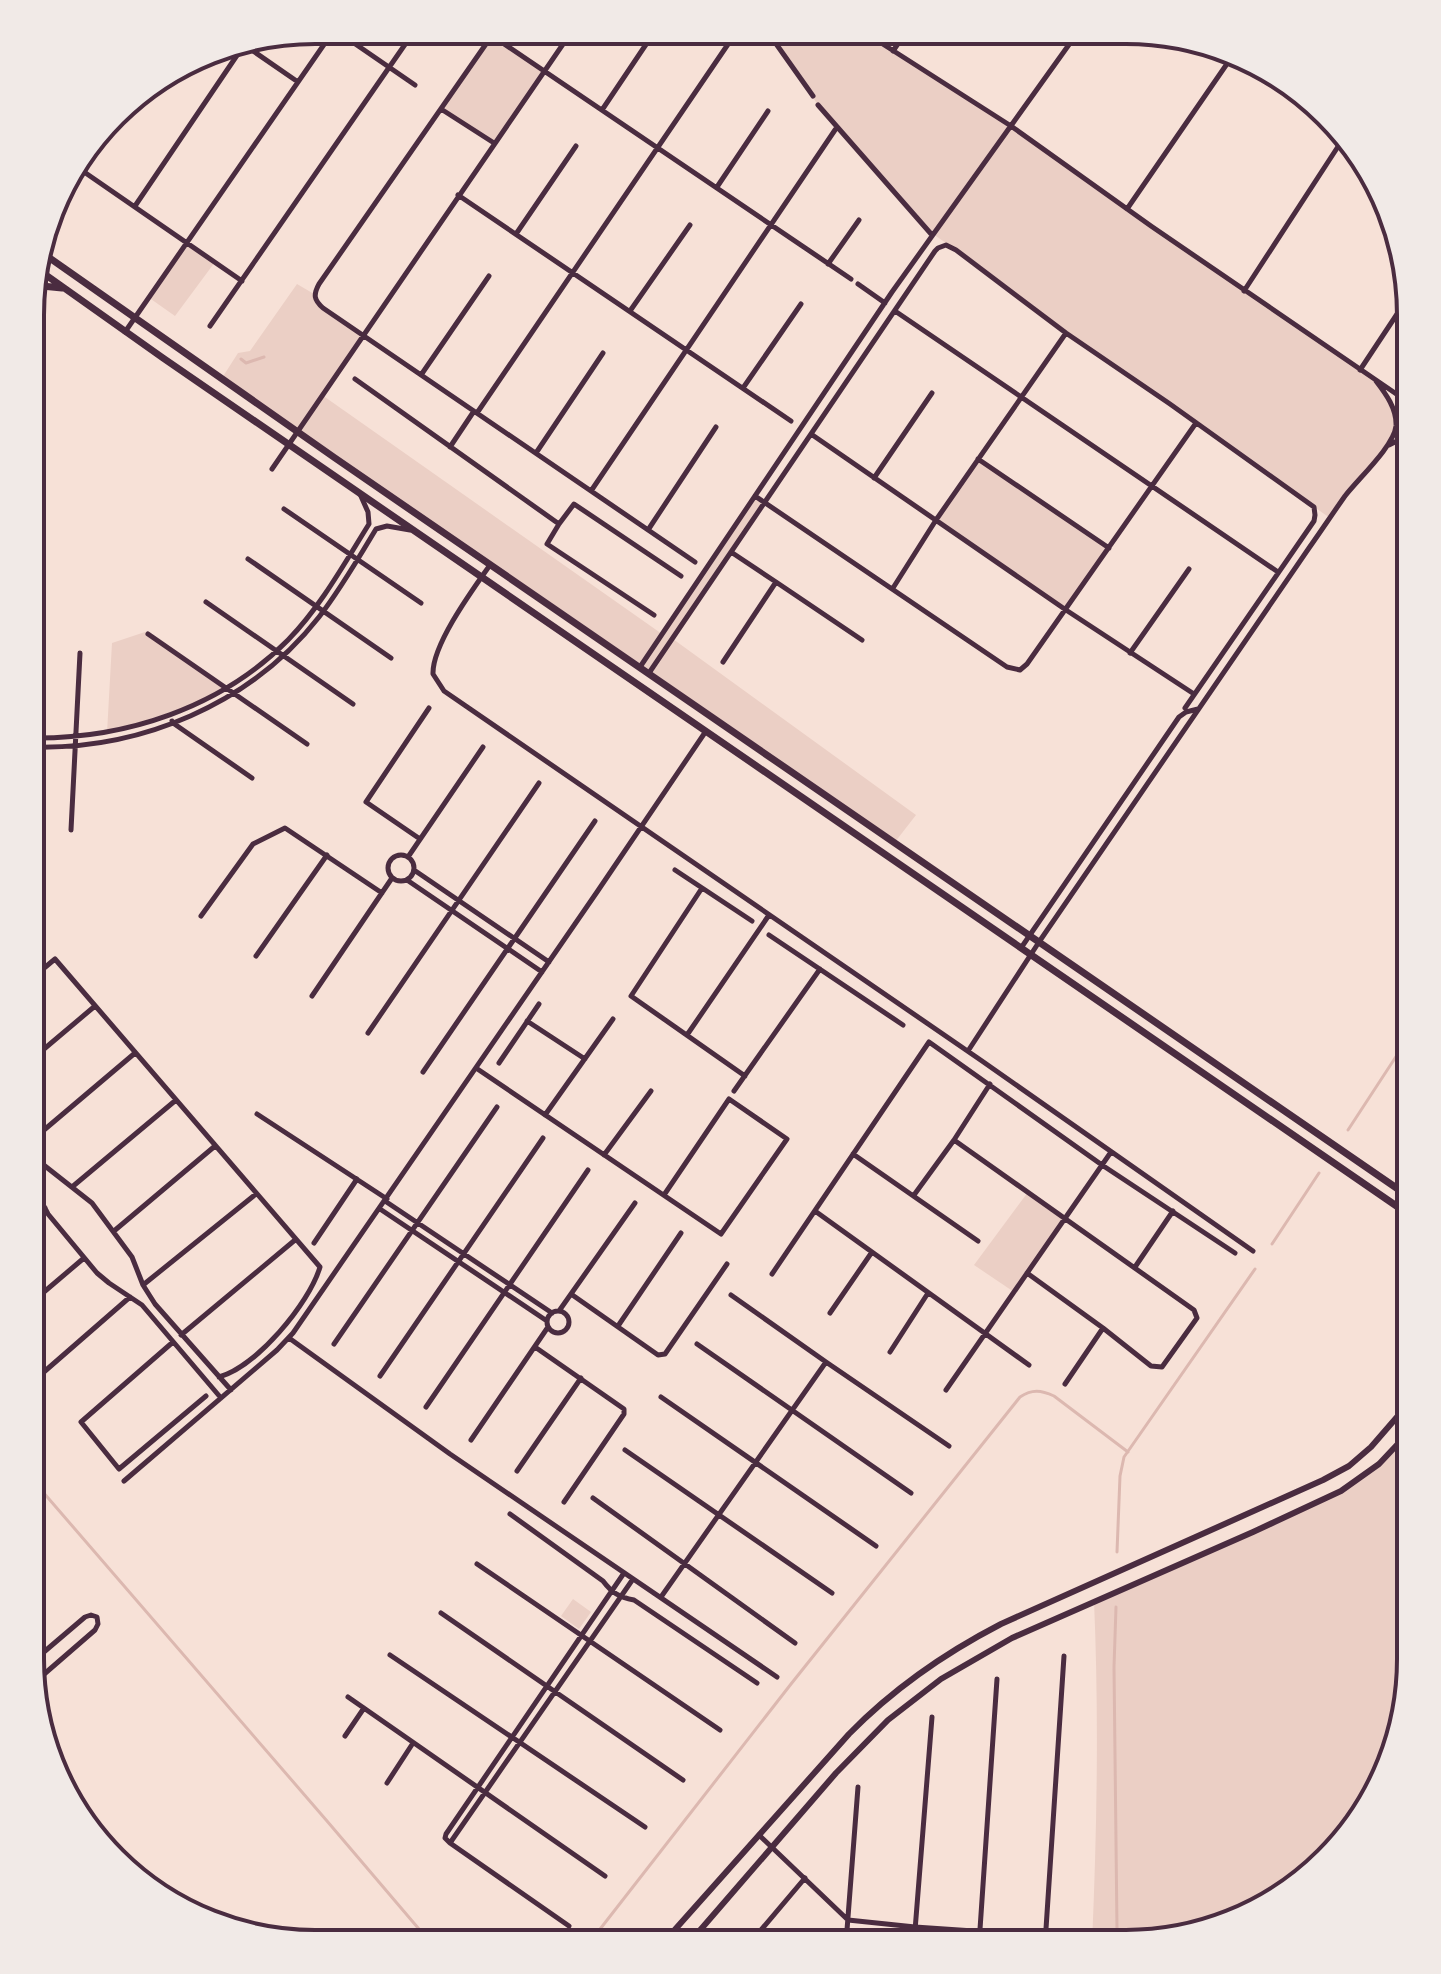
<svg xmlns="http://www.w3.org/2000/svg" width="1441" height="1974" font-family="Raleway,sans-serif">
<rect width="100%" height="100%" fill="#f7e1d7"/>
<path fill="#ebcfc5" d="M767 31 864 32 1011 126 1376 381 1394 412V435L1330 518 1066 333 956 250 933 234 899 193 818 105Z
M491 35 544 71 494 143 441 109Z
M186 243 215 262 175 316 148 297Z
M297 284 314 294 316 301 362 335 322 395 662 634 755 496 764 503 673 639 916 815 895 842 222 378 238 353 250 351Z
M978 459 1109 548 1066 610 936 520Z
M145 632 225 689 192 705 107 733 112 643Z
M1028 1192 1065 1219 1014 1292 974 1265Z
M1410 1431V1678L1363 1818 1253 1914 1127 1944H1092C1097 1830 1099 1715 1094 1601L1316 1503 1367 1474Z
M573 1599 591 1612 579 1629 561 1616Z"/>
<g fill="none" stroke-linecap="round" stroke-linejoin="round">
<path stroke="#dcb8b0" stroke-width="3" d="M241 359 246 363 264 357
M1348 1130 1399 1052 1411 1041
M1272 1244 1319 1173
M30 1477 327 1821 430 1942
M1117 1552 1120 1476 1124 1457 1255 1269
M590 1942 791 1684 1020 1397C1032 1389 1041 1390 1054 1396L1128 1452
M1115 1944 1117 1929 1114 1667 1116 1607"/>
<path stroke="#4a2c40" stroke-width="5" d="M335 30 415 85
M495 31 319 284C313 295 314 300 323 308L695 562
M767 31 813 96
M864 32 1011 126 1151 226 1411 404
M491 35 851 279
M240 42 298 82
M893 51 906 32
M818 105 932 235
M441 109 494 143
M602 110 655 31
M74 165 242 281
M83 170 134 97
M717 187 768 111
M458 195 791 421
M135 206 244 45
M1127 209 1231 58
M516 234 576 146
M828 264 859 220
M858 284 885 303
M1244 291 1341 142
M630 311 690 225
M895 311 1278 572
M210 326 415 30
M125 332 334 30
M1360 370 1407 299
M421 375 489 276
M355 379 559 524 547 544 654 615
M743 388 801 304
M477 413 737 31
M811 434 1066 610 1194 694
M1389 445 1411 434
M450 447 474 411
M536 453 603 353
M978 459 1109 548
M272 469 572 31
M874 478 932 393
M591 491 837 127
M755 496 1007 667 1020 670 1027 664 1196 423
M284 509 421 603
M559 524 574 504 681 576
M648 530 716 427
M248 559 391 658
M490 565C473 589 432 645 433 674L444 691 982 1061 1253 1251
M776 582 862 640
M893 588 936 520 1066 333
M206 602 353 704
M148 634 307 744
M1130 653 1189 569
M723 662 776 582 731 552
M640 667 892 292 1078 32
M649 673 935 251 938 248 946 245 956 250 1066 333 1170 404 1314 507 1315 515 1314 521 1185 708
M172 721 173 723 252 778
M32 738C125 739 221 708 288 640 321 606 344 564 369 524L368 512 360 494
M32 747C141 750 251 704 319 617 340 590 358 559 376 529L387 526 410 530
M71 830 80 653
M420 839 366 802 429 708
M388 868a13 13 0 1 1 26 0a13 13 0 1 1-26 0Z
M408 857 483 747
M414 870 549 962
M675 870 752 921
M407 880 542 972
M702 888 631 996 745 1076
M201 916 253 844 285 828 382 893
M769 935 903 1025
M1021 948 1179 717 1186 712 1198 709
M256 956 327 855
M31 979 55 959 320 1267C309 1304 256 1367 219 1377
M312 996 392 878
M527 1021 585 1059
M368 1033 539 783
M687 1035 769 915
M968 1051 1039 942 1309 548C1321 531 1333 513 1345 496 1358 479 1394 446 1396 426 1397 409 1386 394 1376 381
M31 1060 95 1006
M499 1063 539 1004
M476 1068 721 1234 787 1139 729 1099 664 1195
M423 1072 595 821
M734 1091 820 969
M257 1114 387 1199
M545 1115 613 1019
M954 1140 1194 1310 1197 1318 1162 1367 1151 1366 1103 1328 1027 1273
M31 1141 135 1053
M853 1154 978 1241
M31 1155 92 1203 132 1257 143 1285 155 1304 231 1390
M604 1155 651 1091
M31 1182 48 1214 97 1273 109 1283 142 1305 221 1398
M72 1187 176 1100
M914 1195 954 1140 990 1084
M385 1201 552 1313
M380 1209 547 1321
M815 1211 1029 1365
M31 1220 45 1208
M114 1231 215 1146
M314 1243 357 1179
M1135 1267 1173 1211
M772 1274 929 1042 1102 1165 1235 1253
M143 1285 256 1194
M571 1294 658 1355 665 1354 727 1264
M731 1295 826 1362 949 1446
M31 1303 84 1258
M547 1322a11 11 0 1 1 22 0a11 11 0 1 1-22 0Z
M559 1311 635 1203
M830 1313 872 1252
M618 1326 681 1233
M181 1335 295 1240
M289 1338 450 1454 777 1677
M173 1342 81 1422 119 1469 206 1396
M334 1344 497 1107
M697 1344 911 1493
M535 1347 624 1409V1414L564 1502
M890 1352 928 1293
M31 1373 34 1378H37L130 1297
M380 1376 543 1138
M1065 1384 1103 1328
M946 1390 1111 1152
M661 1397 876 1546
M426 1407 588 1170
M471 1440 548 1327
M625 1450 832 1593
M517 1471 581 1378
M124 1481 277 1350 293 1333 597 892 706 731
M593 1498 795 1643
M510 1514 603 1581C612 1593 619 1597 634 1600L757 1683
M477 1564 720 1730
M661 1597 826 1362
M441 1613 683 1780
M390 1655 645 1827
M31 1663 85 1617 91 1615 97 1617 98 1624 95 1630 35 1682
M348 1697 605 1876
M345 1736 364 1708
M387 1783 413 1743
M759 1835 848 1920 915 1927 1045 1936
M450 1843 445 1838 446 1834 624 1573
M450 1843 633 1579
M450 1843 569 1926
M750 1943 805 1878
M846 1943 858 1787
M914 1943 932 1717
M979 1944 997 1679
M1045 1944 1064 1656"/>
<path stroke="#4a2c40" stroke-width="6" d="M663 1943 849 1734C893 1689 945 1653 1001 1624L1323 1480 1349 1466 1371 1447 1410 1402
M689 1943 836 1773 888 1720 941 1679 1012 1638 1253 1532 1341 1491 1379 1464 1410 1431"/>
<path stroke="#4a2c40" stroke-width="7" d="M41 252 335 458 1411 1198
M36 268 163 358 1411 1216
M32 285 62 288"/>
</g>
<path d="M0 0H1441V1974H0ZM315 44H1126A271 271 0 0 1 1397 315V1659A271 271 0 0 1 1126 1930H315A271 271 0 0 1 44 1659V315A271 271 0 0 1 315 44Z" fill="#f1eae7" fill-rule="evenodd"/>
<path fill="none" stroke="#4a2c40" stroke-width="4" d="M315 44H1126A271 271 0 0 1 1397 315V1659A271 271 0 0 1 1126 1930H315A271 271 0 0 1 44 1659V315A271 271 0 0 1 315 44Z"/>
</svg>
